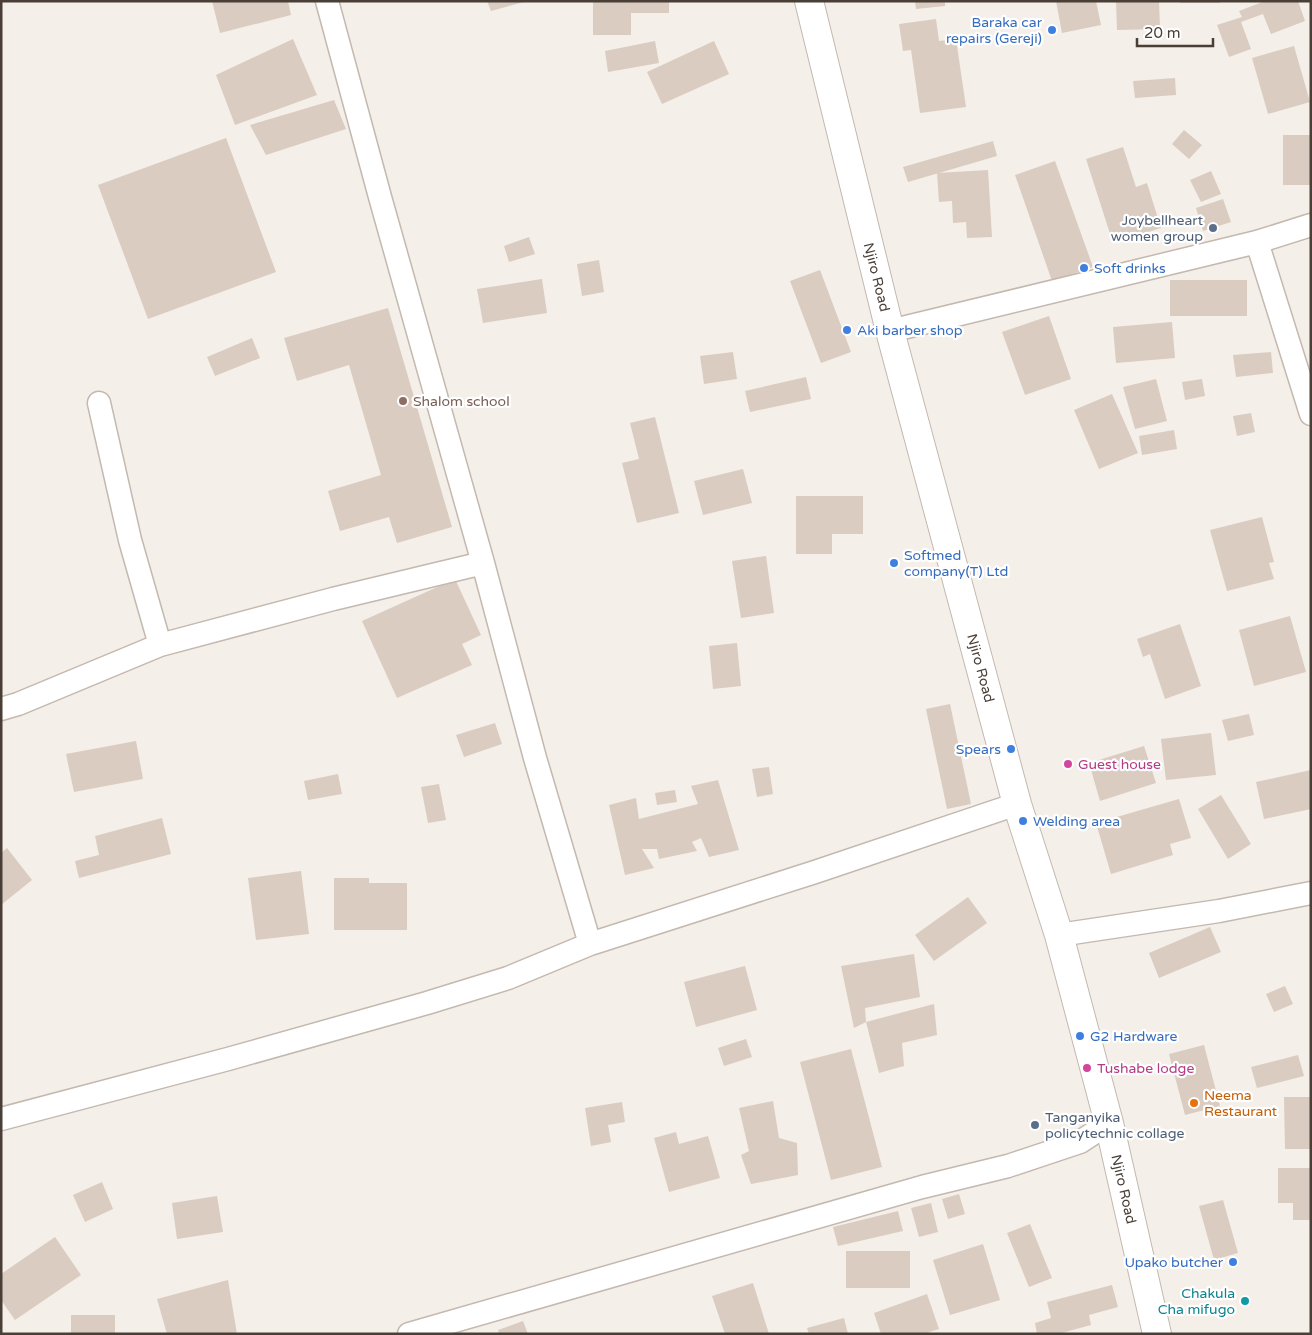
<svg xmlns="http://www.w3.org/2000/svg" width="1312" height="1335" font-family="'Varela Round',sans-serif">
<rect width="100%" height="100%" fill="#f5efe9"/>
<path fill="#daccc1" d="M212 1H288L291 15 220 33Z
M487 1H524V2L491 11Z
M593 1H669V13H631V35H593Z
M915 1H945V6L916 9Z
M1056 1H1096L1101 25 1062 33Z
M1116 1H1159L1160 29 1117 30Z
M1180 1H1220V3H1180Z
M1265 1H1298L1305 21 1271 34 1263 14 1241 22 1251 49 1229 57 1217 25 1242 17 1239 11Z
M936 19 939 41 956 39 966 107 920 113 911 50 903 51 899 24Z
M293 39 317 95 235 125 216 75Z
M655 41 659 63 608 72 605 51Z
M714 41 729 74 662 104 647 72Z
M1294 46 1310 102 1268 114 1252 58Z
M1175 78 1176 95 1135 98 1133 81Z
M334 100 346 129 266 155 250 125Z
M1184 130 1202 145 1189 159 1172 144Z
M1283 135H1311V185H1283Z
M226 138 276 272 148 319 98 185Z
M993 141 997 156 908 182 903 167Z
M1123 147 1136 187 1147 183 1161 228 1113 243 1086 159Z
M1055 161 1093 267 1052 281 1015 175Z
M988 170 992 237 967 238 966 222 953 223 952 201 939 202 937 173Z
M1211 171 1221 194 1201 202 1190 180Z
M1223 199 1231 222 1203 231 1196 208Z
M529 237 535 254 509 262 504 246Z
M599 260 604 292 582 296 577 264Z
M820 270 851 352 821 363 790 281Z
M542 279 547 313 483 323 477 289Z
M1170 280H1247V316H1170Z
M388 308 452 527 397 543 389 517 340 531 328 491 381 475 349 365 297 381 284 338Z
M1049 316 1071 379 1025 395 1002 332Z
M1172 322 1175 358 1116 363 1113 327Z
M252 338 260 358 215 376 207 357Z
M733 352 737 379 704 384 700 356Z
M1271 352 1273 373 1236 377 1233 355Z
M806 377 811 399 750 412 745 391Z
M1156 379 1167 421 1135 429 1123 387Z
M1202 379 1205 396 1185 400 1182 382Z
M1112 394 1138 453 1099 469 1074 410Z
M1251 413 1255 432 1237 436 1233 416Z
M655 417 679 513 637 523 622 463 639 459 630 423Z
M1174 430 1177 449 1142 455 1139 436Z
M743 469 752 503 703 515 694 481Z
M796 496H863V534H832V554H796Z
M1262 517 1274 562 1269 563 1274 579 1227 591 1210 530Z
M766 556 774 613 741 618 732 561Z
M455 579 481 635 462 644 472 665 397 698 362 621Z
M1290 616 1306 672 1254 686 1239 630Z
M1180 624 1201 686 1165 699 1150 654 1143 657 1137 639Z
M737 643 741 686 713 689 709 646Z
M950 704 971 804 947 809 926 709Z
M1249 714 1254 735 1228 741 1222 720Z
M495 723 502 744 464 757 456 735Z
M1211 733 1216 775 1166 780 1161 739Z
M136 741 143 779 74 792 66 754Z
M1144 746 1156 783 1100 801 1089 763Z
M769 767 773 794 757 797 752 769Z
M1311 770V809L1264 819 1256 782Z
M338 774 342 794 308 800 304 781Z
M718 780 739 850 709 857 701 838 692 842 697 851 659 859 657 849H642L654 868 625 875 609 805 636 798 639 819 698 804 691 786Z
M439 784 446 820 428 823 421 787Z
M675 790 677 802 657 805 655 793Z
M1221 795 1251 844 1228 859 1198 809Z
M1179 799 1191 838 1170 844 1173 855 1111 874 1096 823Z
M162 818 171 854 79 878 75 861 99 855 95 836Z
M7 848 32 880 1 905V853Z
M301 871 309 934 256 940 248 878Z
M334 878H369V883H407V930H334Z
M968 897 987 923 934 961 915 935Z
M1210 927 1221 952 1159 978 1149 953Z
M914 954 920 997 865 1008 866 1022 854 1028 841 966Z
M745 966 757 1010 696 1027 684 982Z
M1285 986 1293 1004 1274 1012 1266 994Z
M934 1004 937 1035 902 1043 904 1066 879 1073 866 1022Z
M746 1039 752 1057 724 1066 718 1048Z
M1204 1045 1220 1106 1185 1115 1169 1054Z
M851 1049 882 1167 831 1180 800 1062Z
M1298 1055 1304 1076 1257 1088 1251 1067Z
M1284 1097H1311V1149H1285Z
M773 1101 779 1138 797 1143 798 1175 751 1184 741 1155 749 1151 739 1108Z
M622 1102 625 1122 608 1125 611 1142 591 1146 585 1108Z
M676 1132 679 1144 708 1136 720 1178 669 1192 654 1138Z
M1278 1168H1311V1220H1293V1203H1278Z
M102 1182 113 1209 85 1222 73 1195Z
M959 1194 965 1214 948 1219 942 1199Z
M217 1196 223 1232 177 1239 172 1203Z
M1223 1200 1238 1253 1214 1260 1199 1206Z
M931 1203 938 1232 919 1237 911 1208Z
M898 1211 903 1231 838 1246 833 1227Z
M1030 1224 1052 1278 1029 1287 1007 1233Z
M55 1237 81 1275 15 1320 1 1300V1274Z
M983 1244 1000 1300 950 1315 933 1260Z
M846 1251H910V1288H846Z
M228 1280 237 1334H167L157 1299Z
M753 1283 769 1334H725L712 1296Z
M1112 1285 1118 1307 1089 1315 1091 1325 1058 1334H1037L1035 1323 1051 1318 1047 1302Z
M927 1294 939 1329 923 1334H881L874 1313Z
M71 1315H115V1334H71Z
M844 1318 848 1334H809L807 1328Z
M523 1321 528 1334H499L498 1330Z"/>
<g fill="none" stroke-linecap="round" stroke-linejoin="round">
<defs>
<path id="minor" d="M327 1 380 197 483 563 535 758 590 944
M1257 242 1311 414
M890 331 1257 242 1311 225
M99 403 130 540 160 645
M1 709 18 704 160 645 333 599 483 563
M1059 935 1219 911 1311 893
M1 1119 228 1059 427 1003 508 978 590 944 815 872 1017 804
M409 1334 922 1187 1008 1166 1080 1142 1109 1123"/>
<path id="tertiary" d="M809 1 890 331 1017 804 1059 935 1109 1123 1157 1334"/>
</defs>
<use href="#minor" stroke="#c4b8af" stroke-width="25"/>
<use href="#tertiary" stroke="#c4b8af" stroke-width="30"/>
<use href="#minor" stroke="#fff" stroke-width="22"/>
<use href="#tertiary" stroke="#fff" stroke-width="28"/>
</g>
<g fill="#3f7fe0" stroke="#fff" stroke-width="2">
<circle cx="1052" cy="30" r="5"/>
<circle cx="1084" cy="268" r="5"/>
<circle cx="847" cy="330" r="5"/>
<circle cx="894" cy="563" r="5"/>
<circle cx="1011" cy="749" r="5"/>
<circle cx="1023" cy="821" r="5"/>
<circle cx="1080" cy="1036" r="5"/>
<circle cx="1233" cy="1262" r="5"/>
</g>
<g fill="#5c6f8a" stroke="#fff" stroke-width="2">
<circle cx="1213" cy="228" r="5"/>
<circle cx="1035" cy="1125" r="5"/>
</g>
<circle fill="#8d6e63" stroke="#fff" stroke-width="2" cx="403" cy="401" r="5"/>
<g fill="#d1479c" stroke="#fff" stroke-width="2">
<circle cx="1068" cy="764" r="5"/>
<circle cx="1087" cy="1068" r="5"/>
</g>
<circle fill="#e8710a" stroke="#fff" stroke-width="2" cx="1194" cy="1103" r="5"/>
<circle fill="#0f9aa8" stroke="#fff" stroke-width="2" cx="1245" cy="1301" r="5"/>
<g text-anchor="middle" stroke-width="4.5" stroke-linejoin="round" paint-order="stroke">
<g font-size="14" fill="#366cbe" stroke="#fff" text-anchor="start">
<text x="1042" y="27" text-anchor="end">Baraka car<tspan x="1042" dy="16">repairs (Gereji)</tspan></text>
<text x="1094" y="273">Soft drinks</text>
<text x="857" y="335">Aki barber shop</text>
<text x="904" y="560">Softmed<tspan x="904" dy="16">company(T) Ltd</tspan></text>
<text x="1001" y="754" text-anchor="end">Spears</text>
<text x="1033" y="826">Welding area</text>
<text x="1090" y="1041">G2 Hardware</text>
<text x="1223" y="1267" text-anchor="end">Upako butcher</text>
</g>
<g font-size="14" fill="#4e5e75" stroke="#fff" text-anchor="end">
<text x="1203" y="225">Joybellheart<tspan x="1203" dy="16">women group</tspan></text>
<text x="1045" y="1122" text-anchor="start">Tanganyika<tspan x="1045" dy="16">policytechnic collage</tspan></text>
</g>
<g font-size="14" fill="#493f37" stroke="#fff">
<text transform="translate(877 277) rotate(76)" y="5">Njiro Road</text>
<text transform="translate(981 668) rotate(75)" y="5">Njiro Road</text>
<text transform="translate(1124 1189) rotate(77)" y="5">Njiro Road</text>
</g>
<g font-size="14" fill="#785e54" stroke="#fff" text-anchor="start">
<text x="413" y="406">Shalom school</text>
</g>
<g font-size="14" fill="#b23c85" stroke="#fff" text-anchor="start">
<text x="1078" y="769">Guest house</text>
<text x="1097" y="1073">Tushabe lodge</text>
</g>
<g font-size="14" fill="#c56008" stroke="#fff" text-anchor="start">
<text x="1204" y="1100">Neema<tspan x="1204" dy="16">Restaurant</tspan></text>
</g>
<g font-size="14" fill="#0d838f" stroke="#fff" text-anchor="end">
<text x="1235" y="1298">Chakula<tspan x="1235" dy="16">Cha mifugo</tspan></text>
</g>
</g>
<rect width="1312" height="1335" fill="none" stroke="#493f37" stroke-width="5"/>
<path d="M1137 38v8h76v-8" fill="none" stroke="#493f37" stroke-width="2.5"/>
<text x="1144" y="38" font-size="15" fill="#493f37" stroke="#ffffff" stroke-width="4" paint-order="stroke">20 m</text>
</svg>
